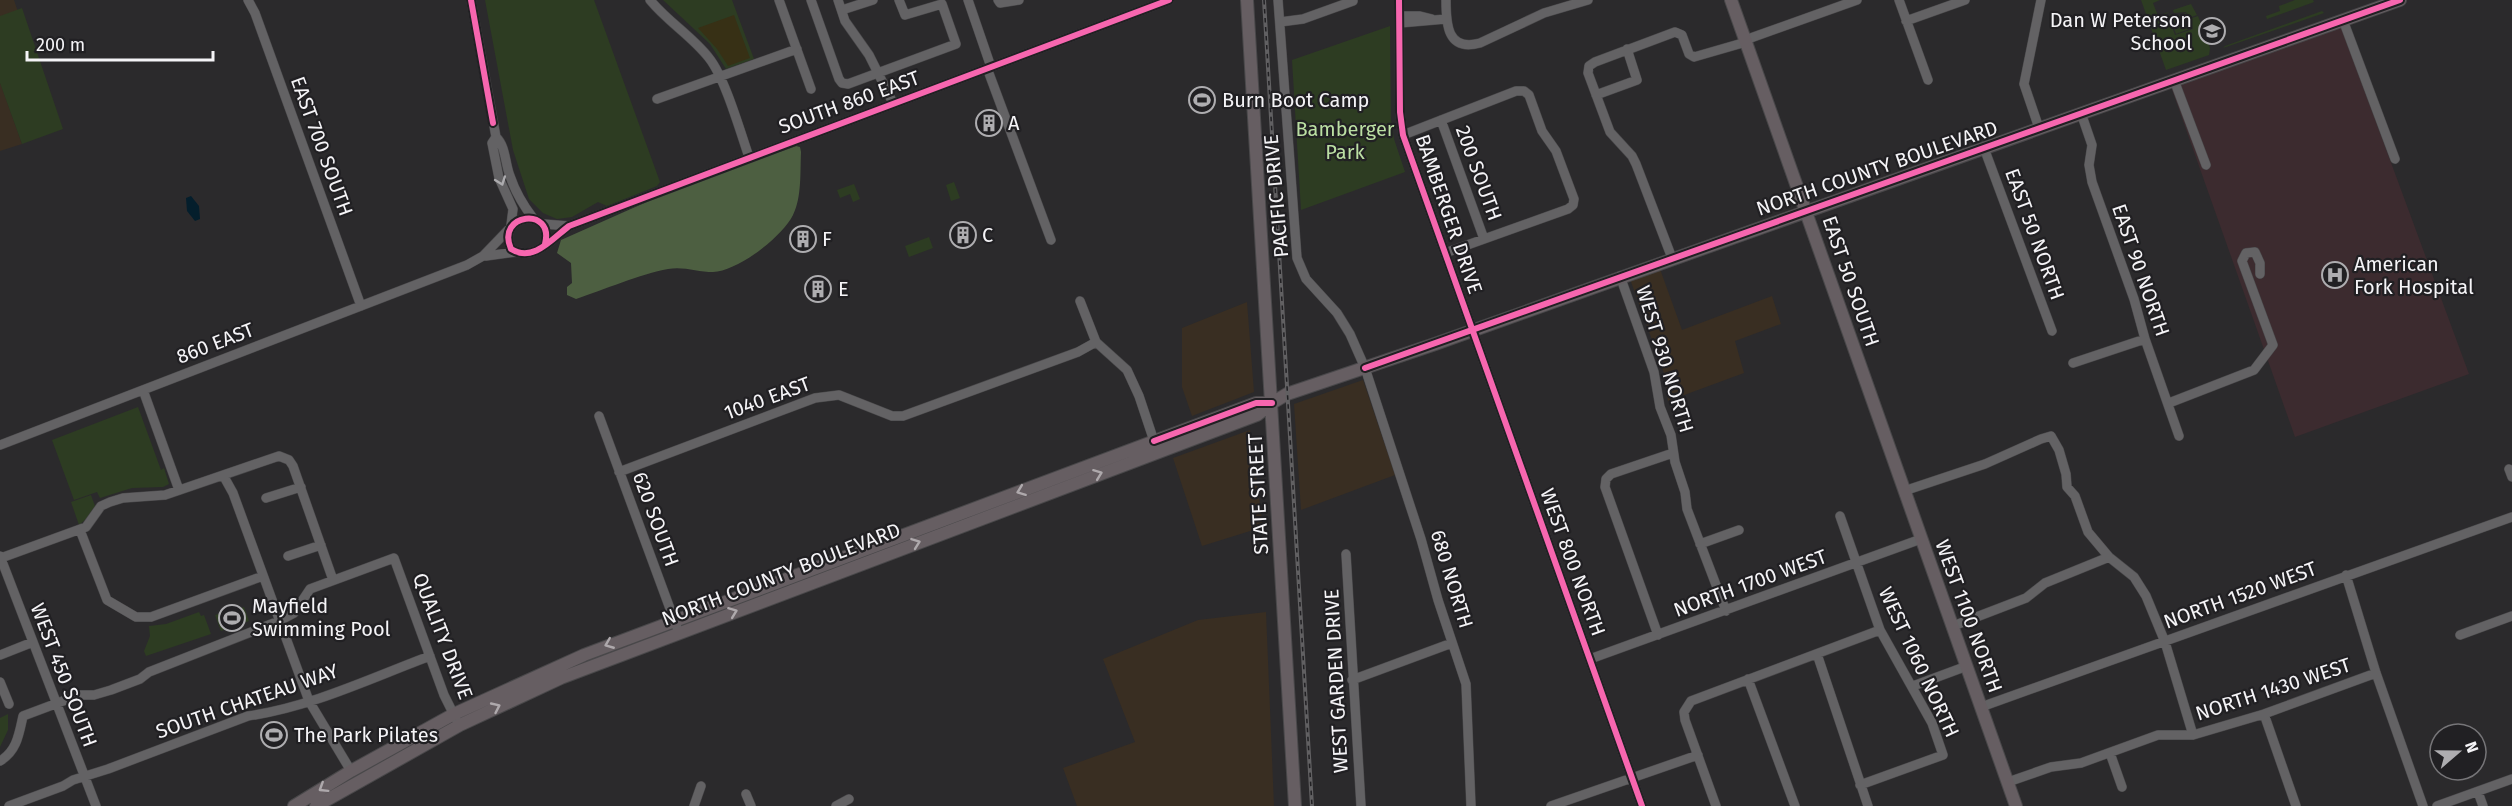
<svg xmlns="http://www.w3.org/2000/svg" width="2512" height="806" font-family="'Fira Sans',sans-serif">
<rect width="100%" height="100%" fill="#2b2a2c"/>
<path fill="#392e22" d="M0 0H14L19 15 0 21Z
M0 82 22 144 0 151Z
M1660 269 1682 330 1772 296 1781 324 1735 341 1744 373 1668 401 1664 373 1630 279Z
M1247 302 1254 392 1192 416 1182 387V328Z
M1363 380 1395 475 1301 510 1294 404Z
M1250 430 1263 527 1202 546 1173 458Z
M1266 612 1274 806H1077L1063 768 1135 742 1103 659 1198 620Z"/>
<path fill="#3c2b2f" d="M2341 27 2469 374 2295 437 2171 87Z"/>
<path fill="#2d3c22" d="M485 0H594L660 182 657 186 607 206 598 202 572 217 557 219 543 213 529 199 513 150Z
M663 0H732L754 59 726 69 710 44Z
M2141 0H2160L2153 3 2158 16 2171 11 2160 17 2162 22V18L2172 14 2173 16 2169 18 2175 35 2193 29 2189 19 2198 16 2210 48 2209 55 2166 70Z
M2295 0H2313L2314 2 2267 19 2266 16 2280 11 2279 6Z
M2191 4 2197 15 2189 18 2186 12 2174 13 2173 10Z
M22 8 63 129 22 144 0 83V16Z
M2322 11 2324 13 2223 48 2225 46Z
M2186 13 2192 28 2176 34 2170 19Z
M1390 26 1391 120 1394 139 1405 172 1301 210 1292 60Z
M954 182 960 198 951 201 946 185Z
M854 184 860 199 853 202 850 194 840 198 837 190Z
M929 237 933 248 909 257 905 246Z
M138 407 161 470 164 468 169 484 163 487 132 488 100 498 97 492 74 500 52 440Z
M91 495 95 506 86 519 79 525 71 502Z
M244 607 249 621 221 631 215 615Z
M199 612 201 616 204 615 211 634 146 656 144 651 150 636 149 626 166 624Z
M8 714V730L0 747V718Z"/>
<path fill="#4d5f41" d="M796 146 800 147 801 152C800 172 802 197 793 215 782 237 738 271 713 272 698 272 683 266 668 269 641 274 603 290 576 299L567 295V287L572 283 571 263 557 253 561 240 678 188Z"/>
<path fill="#373015" d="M734 15 750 58 728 66 717 49 698 28Z"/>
<path fill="#041e2c" d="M191 196 199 206 200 219 195 221 187 211 186 198Z"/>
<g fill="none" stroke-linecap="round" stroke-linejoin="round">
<defs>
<path id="minor" d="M248 0 255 13 361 306
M471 0 496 137C506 146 505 164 510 176 515 191 523 205 533 218
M650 0C668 22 692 36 709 58 725 78 740 131 749 157
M779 0 811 89
M811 0 839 79 842 83 848 84 956 44 942 4 905 15 899 0
M838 0 845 21 869 55 893 103
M968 0 991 67
M998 0 1000 3 1019 0
M1278 0 1297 258 1306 279 1337 313 1350 334 1365 368 1421 539 1438 600 1466 684 1471 806
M1399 0 1400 112 1403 135 1642 806
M1446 0C1446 24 1447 52 1480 43L1544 13 1588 0
M1899 0 1928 80
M842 10 873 0
M1400 16H1420L1432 19
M2343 20 2395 159
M1906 21 1965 0
M1280 22 1303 19 1353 1
M1400 23 1446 19
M1745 40 1857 0
M987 68 1051 240
M2174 80 2206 165
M1596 95 1637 80 1627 49
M657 99 797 49
M2081 113 2092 145 2089 165 2092 182 2134 299 2145 339 2179 436
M1441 120 1484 239
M2039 128 2024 84 2041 0
M1403 135 1516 91H1524L1529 95 1542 131 1556 151 1574 199 1573 205 1568 209 1445 253
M496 137 492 143 499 178 513 209 511 225
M1984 148 2052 331
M544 224 569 226
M545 244C555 206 495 213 511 249 533 263 552 239 569 226L1169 0
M486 256 516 252
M1672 258 1636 164 1632 156 1610 132 1588 73 1589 66 1595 62 1675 32 1682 35 1689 54 1694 57 1746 42
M1620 276 1654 372 1660 407 1671 435 1675 462 1685 492 1687 509 1726 611
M1080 301 1096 342 1127 370 1139 396 1154 441
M2073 363 2145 339
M143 390 179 490
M2169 403 2254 370 2273 345 2242 261 2246 253 2255 252 2260 263V274
M599 416 679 633
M0 445 467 265 483 256 508 230
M2509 469 2512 477
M619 472 815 398 839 395 892 416H903L1078 352 1096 342
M223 475 233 493 309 701 351 771
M1904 491 1985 464 2041 439 2051 436 2059 450 2066 474 2067 487 2075 496 2088 532 2109 557 2134 577 2146 596 2165 642 2193 735
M266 498 301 487
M1840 516 1880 630 1932 723 1943 755 1860 785
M80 530 107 600 136 617H151L263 576
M1700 544 1739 530
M1346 554 1361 806
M0 556 96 806
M288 556 321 545
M1 558 86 527 101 506 110 502 123 498 165 495 279 456 289 460 293 466 333 580
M2346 575 2376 673 2423 806
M1953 626 2026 598 2045 583 2109 557
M1658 635 1605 487 1606 479 1611 474 1673 453
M2460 635 2512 616
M1817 654 1868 806
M0 655 33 642
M1590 659 1921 539
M1748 679 1795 806
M1352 680 1452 643
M0 682 9 704
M1913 686 1967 666
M1981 707 2512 517
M2264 714 2296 806
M2110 753 2122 787
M0 761C17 751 19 734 23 716L79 695H94L111 690 140 679 149 672 279 621 294 613 310 589 394 558 444 695 456 719
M2008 782 2051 767 2081 763 2158 735H2193L2264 714 2376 673
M2478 792 2483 806
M746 794 751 806
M9 806 63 786 73 780 108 769 248 716C311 707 371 678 430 656
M694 806 701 786
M836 806 849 799
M1551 806 1698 755
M1716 806 1685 720 1684 712 1691 701 1880 630
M2437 806 2512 779"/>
<path id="major" d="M1247 0 1295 806
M1731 0 2016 806
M294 806 351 771 454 714 584 655 1256 403H1272
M316 806 460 725 561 678 1257 415 1272 403 1287 394 1435 344 2400 0"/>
</defs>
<use href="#minor" stroke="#49484a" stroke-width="10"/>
<use href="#major" stroke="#49484a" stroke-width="14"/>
<use href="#minor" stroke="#636264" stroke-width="9"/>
<use href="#major" stroke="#665e62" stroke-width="12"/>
<defs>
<path id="rail" d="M1264 0 1312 806"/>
</defs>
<use href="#rail" stroke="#616062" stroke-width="4"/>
<use href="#rail" stroke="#212023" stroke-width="1.5" stroke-dasharray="4.5" stroke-linecap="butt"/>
<defs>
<path id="cycleway" d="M471 0 493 123
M1399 0 1400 112 1403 135 1642 806
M545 244C555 206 495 213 511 249 533 263 552 239 569 226L1169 0
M1365 368 2400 0
M1154 441 1256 403H1272"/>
</defs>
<use href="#cycleway" stroke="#212023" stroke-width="10"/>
<use href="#cycleway" stroke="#f766af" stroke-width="6"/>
</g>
<defs><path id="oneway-chevron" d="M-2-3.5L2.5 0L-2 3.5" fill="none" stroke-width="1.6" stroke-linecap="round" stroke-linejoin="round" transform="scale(1.5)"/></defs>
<use stroke="#acabae" href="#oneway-chevron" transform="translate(501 181) rotate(70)"/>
<g stroke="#aea9ac">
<use href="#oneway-chevron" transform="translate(1098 474) rotate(-21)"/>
<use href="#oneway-chevron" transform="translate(1021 491) rotate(159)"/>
<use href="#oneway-chevron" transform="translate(916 543) rotate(-20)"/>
<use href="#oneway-chevron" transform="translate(733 612) rotate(-21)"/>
<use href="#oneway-chevron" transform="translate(609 644) rotate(158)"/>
<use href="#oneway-chevron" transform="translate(496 707) rotate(-25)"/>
<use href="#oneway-chevron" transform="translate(323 788) rotate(148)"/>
</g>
<defs>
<symbol id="school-ring" viewBox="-11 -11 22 22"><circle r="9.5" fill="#212023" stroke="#aeadb0" stroke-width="1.5"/><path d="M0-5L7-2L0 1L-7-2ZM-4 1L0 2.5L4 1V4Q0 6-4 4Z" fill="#aeadb0"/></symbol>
<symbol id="stadium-ring" viewBox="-11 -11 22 22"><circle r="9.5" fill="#212023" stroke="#aeadb0" stroke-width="1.5"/><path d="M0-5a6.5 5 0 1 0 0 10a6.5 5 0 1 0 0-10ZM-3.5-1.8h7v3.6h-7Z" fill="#aeadb0"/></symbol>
<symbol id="building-ring" viewBox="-11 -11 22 22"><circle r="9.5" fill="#212023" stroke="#aeadb0" stroke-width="1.5"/><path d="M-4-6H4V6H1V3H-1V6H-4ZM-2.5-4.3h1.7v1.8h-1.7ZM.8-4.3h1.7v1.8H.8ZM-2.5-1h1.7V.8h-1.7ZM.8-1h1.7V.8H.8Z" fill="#aeadb0"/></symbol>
<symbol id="hospital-ring" viewBox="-11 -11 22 22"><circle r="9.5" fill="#212023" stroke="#aeadb0" stroke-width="1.5"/><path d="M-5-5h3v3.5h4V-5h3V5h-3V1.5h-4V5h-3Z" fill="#aeadb0"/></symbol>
</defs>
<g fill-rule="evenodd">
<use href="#school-ring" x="2197" y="16" width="30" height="30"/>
<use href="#stadium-ring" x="1187" y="85" width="30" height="30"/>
<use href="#building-ring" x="974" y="108" width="30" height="30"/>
<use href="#building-ring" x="948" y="220" width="30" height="30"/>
<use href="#building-ring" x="788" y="224" width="30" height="30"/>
<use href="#hospital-ring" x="2320" y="260" width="30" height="30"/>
<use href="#building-ring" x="803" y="274" width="30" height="30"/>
<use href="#stadium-ring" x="217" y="603" width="30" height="30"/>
<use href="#stadium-ring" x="259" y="720" width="30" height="30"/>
</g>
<g text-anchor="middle" stroke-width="4.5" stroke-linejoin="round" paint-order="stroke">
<g font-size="20" fill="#f5f4f7" stroke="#212023" text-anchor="start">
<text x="2192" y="27" text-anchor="end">Dan W Peterson<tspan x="2192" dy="23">School</tspan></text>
<text x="1222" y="107">Burn Boot Camp</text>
<text x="1008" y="130">A</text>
<text x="982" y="242">C</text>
<text x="822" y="246">F</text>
<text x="2354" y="271">American<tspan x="2354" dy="23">Fork Hospital</tspan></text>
<text x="838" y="296">E</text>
<text x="252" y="613">Mayfield<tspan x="252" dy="23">Swimming Pool</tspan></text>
<text x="294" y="742">The Park Pilates</text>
</g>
<g font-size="20" fill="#f5f4f7" stroke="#212023">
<text transform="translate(849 102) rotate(-20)" y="7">SOUTH 860 EAST</text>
<text transform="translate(322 146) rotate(70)" y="7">EAST 700 SOUTH</text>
<text transform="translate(1877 168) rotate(-19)" y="7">NORTH COUNTY BOULEVARD</text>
<text transform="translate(1479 173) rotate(70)" y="7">200 SOUTH</text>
<text transform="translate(1276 196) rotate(-95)" y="7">PACIFIC DRIVE</text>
<text transform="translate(1449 214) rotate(71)" y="7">BAMBERGER DRIVE</text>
<text transform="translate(2035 234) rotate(70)" y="7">EAST 50 NORTH</text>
<text transform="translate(2141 270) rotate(71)" y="7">EAST 90 NORTH</text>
<text transform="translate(1851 281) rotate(71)" y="7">EAST 50 SOUTH</text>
<text transform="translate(215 343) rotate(-21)" y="7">860 EAST</text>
<text transform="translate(1665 359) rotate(73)" y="7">WEST 930 NORTH</text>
<text transform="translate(767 398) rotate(-20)" y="7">1040 EAST</text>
<text transform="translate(1258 494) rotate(-93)" y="7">STATE STREET</text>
<text transform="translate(656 519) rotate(70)" y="7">620 SOUTH</text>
<text transform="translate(1573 562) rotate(70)" y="7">WEST 800 NORTH</text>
<text transform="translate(781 574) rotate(-21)" y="7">NORTH COUNTY BOULEVARD</text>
<text transform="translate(1452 579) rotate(73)" y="7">680 NORTH</text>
<text transform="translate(1750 583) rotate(-20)" y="7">NORTH 1700 WEST</text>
<text transform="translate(2240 595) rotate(-20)" y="7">NORTH 1520 WEST</text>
<text transform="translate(1969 616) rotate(70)" y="7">WEST 1100 NORTH</text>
<text transform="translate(443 636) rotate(69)" y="7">QUALITY DRIVE</text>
<text transform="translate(1919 662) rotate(65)" y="7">WEST 1060 NORTH</text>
<text transform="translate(64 675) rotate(69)" y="7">WEST 450 SOUTH</text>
<text transform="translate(1336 681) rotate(-93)" y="7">WEST GARDEN DRIVE</text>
<text transform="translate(2273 689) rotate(-18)" y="7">NORTH 1430 WEST</text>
<text transform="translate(247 701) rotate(-19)" y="7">SOUTH CHATEAU WAY</text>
</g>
<g font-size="20" fill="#bbdfa3" stroke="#212023">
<text x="1345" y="136">Bamberger<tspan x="1345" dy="23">Park</tspan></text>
</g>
</g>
<g transform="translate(2458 752) rotate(70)"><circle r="28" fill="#212023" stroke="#767578" stroke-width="1.5"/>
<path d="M0-4.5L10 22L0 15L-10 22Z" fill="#aeadb0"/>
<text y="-9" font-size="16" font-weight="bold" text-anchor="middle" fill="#f5f4f7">N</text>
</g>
<path d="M27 51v9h186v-9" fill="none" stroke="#f5f4f7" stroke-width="3"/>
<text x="36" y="51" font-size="18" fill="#f5f4f7" stroke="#212023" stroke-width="4.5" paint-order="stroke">200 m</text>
</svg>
